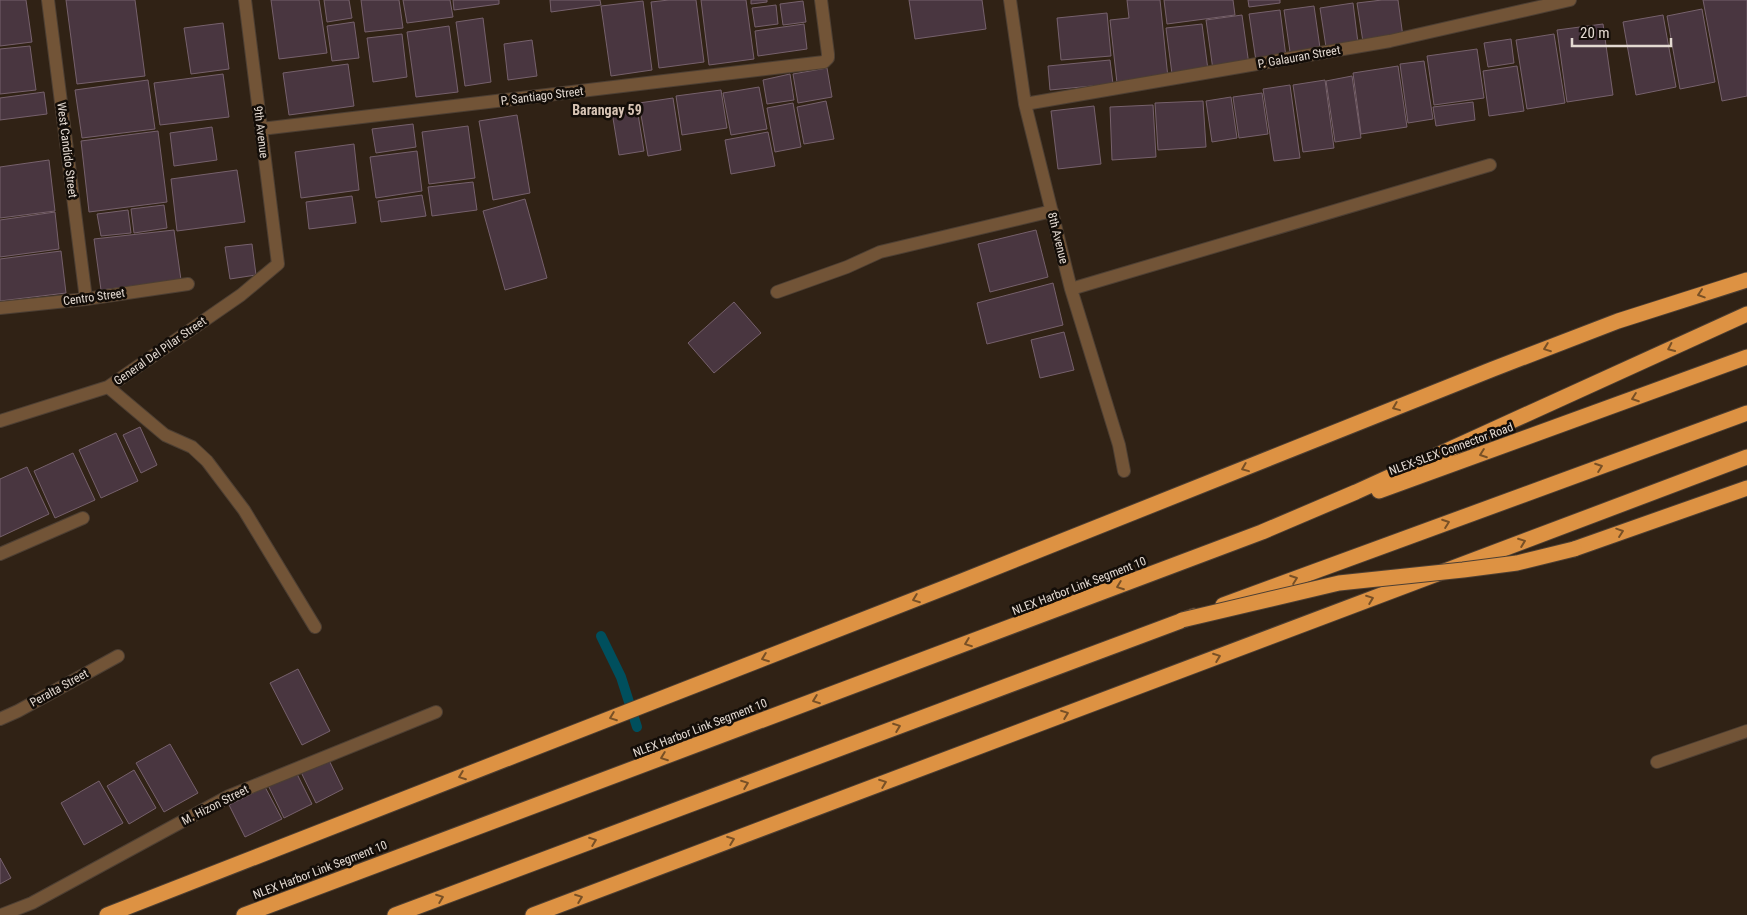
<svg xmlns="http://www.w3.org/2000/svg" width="1747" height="915" font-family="'Roboto Condensed',sans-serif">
<rect width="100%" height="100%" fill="#302215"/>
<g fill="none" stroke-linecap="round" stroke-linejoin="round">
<path stroke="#004f5d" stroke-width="10" d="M601 636 621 677 637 727"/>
</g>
<path fill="#493640" stroke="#76616c" d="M0 0H26L32 42 0 46Z
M66 0H135L145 76 77 84Z
M271 0H319L327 53 279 59Z
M324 0H349L352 18 327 22Z
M361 0H399L403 28 365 32Z
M403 0H450L453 17 407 23Z
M453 0H499V4L454 10Z
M550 0H600L601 5 551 12Z
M669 0H696L704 62 659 68 651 2Z
M701 0H746L754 59 709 65Z
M751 0H767V2L751 4Z
M909 0H982L986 29 915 39Z
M1127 0H1160L1168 78 1117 83 1110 20 1129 18Z
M1164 0H1233L1235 15 1167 24Z
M1248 0H1280V3L1249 7Z
M1382 0H1398L1403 37 1363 42 1357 3Z
M1703 0H1747V96L1722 101Z
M643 1 652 70 611 76 601 6Z
M803 1 806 22 783 25 780 4Z
M1353 3 1358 43 1326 47 1320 8Z
M776 5 778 24 755 27 752 8Z
M1314 6 1320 48 1290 52 1284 10Z
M1702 9 1715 82 1680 89 1667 16Z
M1280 10 1286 57 1256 61 1249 14Z
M1107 13 1111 56 1061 60 1057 18Z
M1242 15 1249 65 1213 70 1206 20Z
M1663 15 1676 87 1636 95 1623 22Z
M483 18 491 82 465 86 456 22Z
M354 22 359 58 332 61 327 26Z
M223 23 229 69 191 74 184 28Z
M804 24 807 49 758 56 755 31Z
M1202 24 1208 70 1172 74 1166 28Z
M1603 24 1613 95 1567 102 1557 30Z
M449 26 458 92 416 97 407 32Z
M402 34 407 77 373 82 367 38Z
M1554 34 1565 103 1527 109 1516 40Z
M1511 39 1514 63 1488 67 1484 43Z
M532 40 537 76 508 80 504 44Z
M30 46 36 90 0 94V49Z
M1477 49 1484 98 1434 105 1427 56Z
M1110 60 1113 84 1050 90 1048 66Z
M1424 61 1433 119 1408 123 1400 64Z
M348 64 354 106 289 115 283 73Z
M1398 66 1407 127 1361 134 1353 73Z
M1517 66 1524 111 1489 116 1483 71Z
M827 68 832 97 798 103 793 74Z
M223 74 229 117 160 125 154 83Z
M790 74 794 100 767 104 763 80Z
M1352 76 1361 138 1335 142 1326 81Z
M148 80 155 129 82 138 75 90Z
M1325 80 1334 148 1303 152 1293 85Z
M1290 85 1300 158 1274 161 1263 89Z
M759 87 767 129 731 135 723 93Z
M721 90 727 128 682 135 676 96Z
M44 92 47 114 0 120V98Z
M1262 93 1268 134 1239 138 1233 97Z
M1231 97 1237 138 1212 142 1206 101Z
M673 98 681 150 648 156 639 103Z
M826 101 834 139 804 144 797 107Z
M1203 101 1206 147 1158 150 1155 103Z
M1473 102 1475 120 1436 126 1433 107Z
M793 103 801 147 775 152 767 108Z
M1153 105 1156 157 1112 160 1110 107Z
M1094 106 1101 164 1058 169 1051 111Z
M637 108 644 151 619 155 612 112Z
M517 115 530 193 493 200 479 121Z
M413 124 416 147 376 153 372 129Z
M468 126 475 178 429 184 422 132Z
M212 127 217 160 174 166 170 133Z
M158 131 167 202 89 212 81 141Z
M768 132 775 166 731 174 725 140Z
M354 144 359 190 301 198 295 152Z
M417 151 422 191 376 198 370 157Z
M49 160 55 211 0 218V167Z
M237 170 245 222 177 231 171 179Z
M473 182 477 210 432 216 428 187Z
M422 195 426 216 381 222 378 201Z
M352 196 356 223 309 229 306 202Z
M525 199 547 278 505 290 483 211Z
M164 205 167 228 134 233 131 209Z
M128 210 131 233 101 236 97 214Z
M55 212 59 249 0 257V220Z
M174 230 181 280 101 290 94 239Z
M1036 230 1048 277 990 292 978 244Z
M252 244 256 275 230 279 225 247Z
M61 251 66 293 0 301V259Z
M1053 283 1063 325 987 344 977 303Z
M734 302 761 333 714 373 688 343Z
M1064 332 1074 370 1040 378 1031 340Z
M140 427 157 465 141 473 123 435Z
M116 433 138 481 101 498 79 450Z
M73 453 95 500 55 518 34 471Z
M27 467 49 514 0 537V479Z
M298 669 330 731 302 745 270 683Z
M170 744 198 793 164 812 136 763Z
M327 756 343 789 316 803 300 770Z
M134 770 156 808 129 824 107 786Z
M296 772 312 804 284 818 268 785Z
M99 781 123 823 84 845 61 803Z
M265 787 282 819 245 837 229 805Z
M0 858 11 878 0 884Z"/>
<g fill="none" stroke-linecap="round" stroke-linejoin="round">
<defs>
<path id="minor" d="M48 0 86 299
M1010 0 1025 104 1071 289 1119 445 1124 471
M1025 104 1390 41 1570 0
M261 129 824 62 828 58V54L821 0
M1071 289 1490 165
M777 292 847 267 880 252 1052 211
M0 308 86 299 188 284
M108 387 165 435 192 447 207 461 244 510 315 627
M0 421 108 387 241 295 278 264 245 0
M0 554 83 518
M0 719 18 711 118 656
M1657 762 1747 731
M1 915 32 903 229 796 436 712"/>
<path id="highway" d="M1379 491 1747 357
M1574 549 1747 488
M1223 605 1747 413
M107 915 962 581 1493 369 1618 321 1747 280
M244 915 1262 532 1356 492 1747 314
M395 915 1194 616
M533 915 1747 457"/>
</defs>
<use href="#minor" stroke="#4d3f33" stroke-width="14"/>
<use href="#highway" stroke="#4d3f33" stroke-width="17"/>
<use href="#minor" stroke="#725437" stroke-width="12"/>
<use href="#highway" stroke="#dd9243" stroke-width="15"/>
<defs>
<path id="highway-bridge" d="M1182 620 1339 583 1463 570 1517 563 1574 549"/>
</defs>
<use href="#highway-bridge" stroke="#4d3f33" stroke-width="17" stroke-linecap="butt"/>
<use href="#highway-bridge" stroke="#dd9243" stroke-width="15"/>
</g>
<defs><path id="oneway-chevron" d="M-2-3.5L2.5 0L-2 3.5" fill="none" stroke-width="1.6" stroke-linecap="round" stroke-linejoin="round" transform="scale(1.25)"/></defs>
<g stroke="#785026">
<use href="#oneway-chevron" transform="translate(1701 294) rotate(162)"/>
<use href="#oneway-chevron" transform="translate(1547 348) rotate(159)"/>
<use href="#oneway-chevron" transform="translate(1671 348) rotate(155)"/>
<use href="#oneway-chevron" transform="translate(1635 398) rotate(160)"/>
<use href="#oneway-chevron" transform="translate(1396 407) rotate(158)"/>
<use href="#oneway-chevron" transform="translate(1483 454) rotate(160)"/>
<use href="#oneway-chevron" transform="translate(1599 467) rotate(-20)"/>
<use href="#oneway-chevron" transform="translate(1245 468) rotate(158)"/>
<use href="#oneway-chevron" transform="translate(1446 523) rotate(-20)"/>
<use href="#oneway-chevron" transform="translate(1620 532) rotate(-19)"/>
<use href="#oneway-chevron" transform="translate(1522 542) rotate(-21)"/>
<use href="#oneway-chevron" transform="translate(1294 579) rotate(-20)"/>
<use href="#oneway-chevron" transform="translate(1120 586) rotate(159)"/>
<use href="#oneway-chevron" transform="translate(916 599) rotate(159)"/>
<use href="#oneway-chevron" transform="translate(1370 599) rotate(-21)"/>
<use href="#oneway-chevron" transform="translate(968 643) rotate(159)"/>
<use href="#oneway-chevron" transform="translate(1217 657) rotate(-21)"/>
<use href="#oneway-chevron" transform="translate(765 658) rotate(159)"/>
<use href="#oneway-chevron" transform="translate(816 700) rotate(159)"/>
<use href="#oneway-chevron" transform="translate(1065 714) rotate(-21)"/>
<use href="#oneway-chevron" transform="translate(613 717) rotate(159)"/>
<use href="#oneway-chevron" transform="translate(897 727) rotate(-21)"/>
<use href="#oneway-chevron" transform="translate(664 757) rotate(159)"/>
<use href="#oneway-chevron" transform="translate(462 776) rotate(159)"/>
<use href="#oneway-chevron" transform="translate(883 783) rotate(-21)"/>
<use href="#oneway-chevron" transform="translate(745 784) rotate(-21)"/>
<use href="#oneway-chevron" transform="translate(731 840) rotate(-21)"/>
<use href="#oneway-chevron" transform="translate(593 841) rotate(-21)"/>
<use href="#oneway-chevron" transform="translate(440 898) rotate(-21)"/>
<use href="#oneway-chevron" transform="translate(579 898) rotate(-21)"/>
</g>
<g text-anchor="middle" stroke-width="5" stroke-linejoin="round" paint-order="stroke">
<g font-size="12" fill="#e3d9d1" stroke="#130d08">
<text transform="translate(1299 57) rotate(-10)" y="4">P. Galauran Street</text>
<text transform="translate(542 96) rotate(-7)" y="4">P. Santiago Street</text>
<text transform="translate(261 132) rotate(83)" y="4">9th Avenue</text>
<text transform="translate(67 150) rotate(83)" y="4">West Candido Street</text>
<text transform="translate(1058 238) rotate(76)" y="4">8th Avenue</text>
<text transform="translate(94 297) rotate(-8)" y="4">Centro Street</text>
<text transform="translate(160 351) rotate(-35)" y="4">General Del Pilar Street</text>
<text transform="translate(1451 449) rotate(-20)" y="4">NLEX-SLEX Connector Road</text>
<text transform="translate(1079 586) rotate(-21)" y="4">NLEX Harbor Link Segment 10</text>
<text transform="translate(59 688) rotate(-29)" y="4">Peralta Street</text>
<text transform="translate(700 728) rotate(-21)" y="4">NLEX Harbor Link Segment 10</text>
<text transform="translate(215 805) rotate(-27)" y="4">M. Hizon Street</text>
<text transform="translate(320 870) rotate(-21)" y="4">NLEX Harbor Link Segment 10</text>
</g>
<g font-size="14" font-weight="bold" fill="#d7c4b4" stroke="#130d08">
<text x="607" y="115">Barangay 59</text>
</g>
</g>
<path d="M1572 38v8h99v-8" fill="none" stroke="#e3d9d1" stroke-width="2.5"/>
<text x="1580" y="38" font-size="15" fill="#e3d9d1" stroke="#130d08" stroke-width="4" paint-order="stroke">20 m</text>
</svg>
